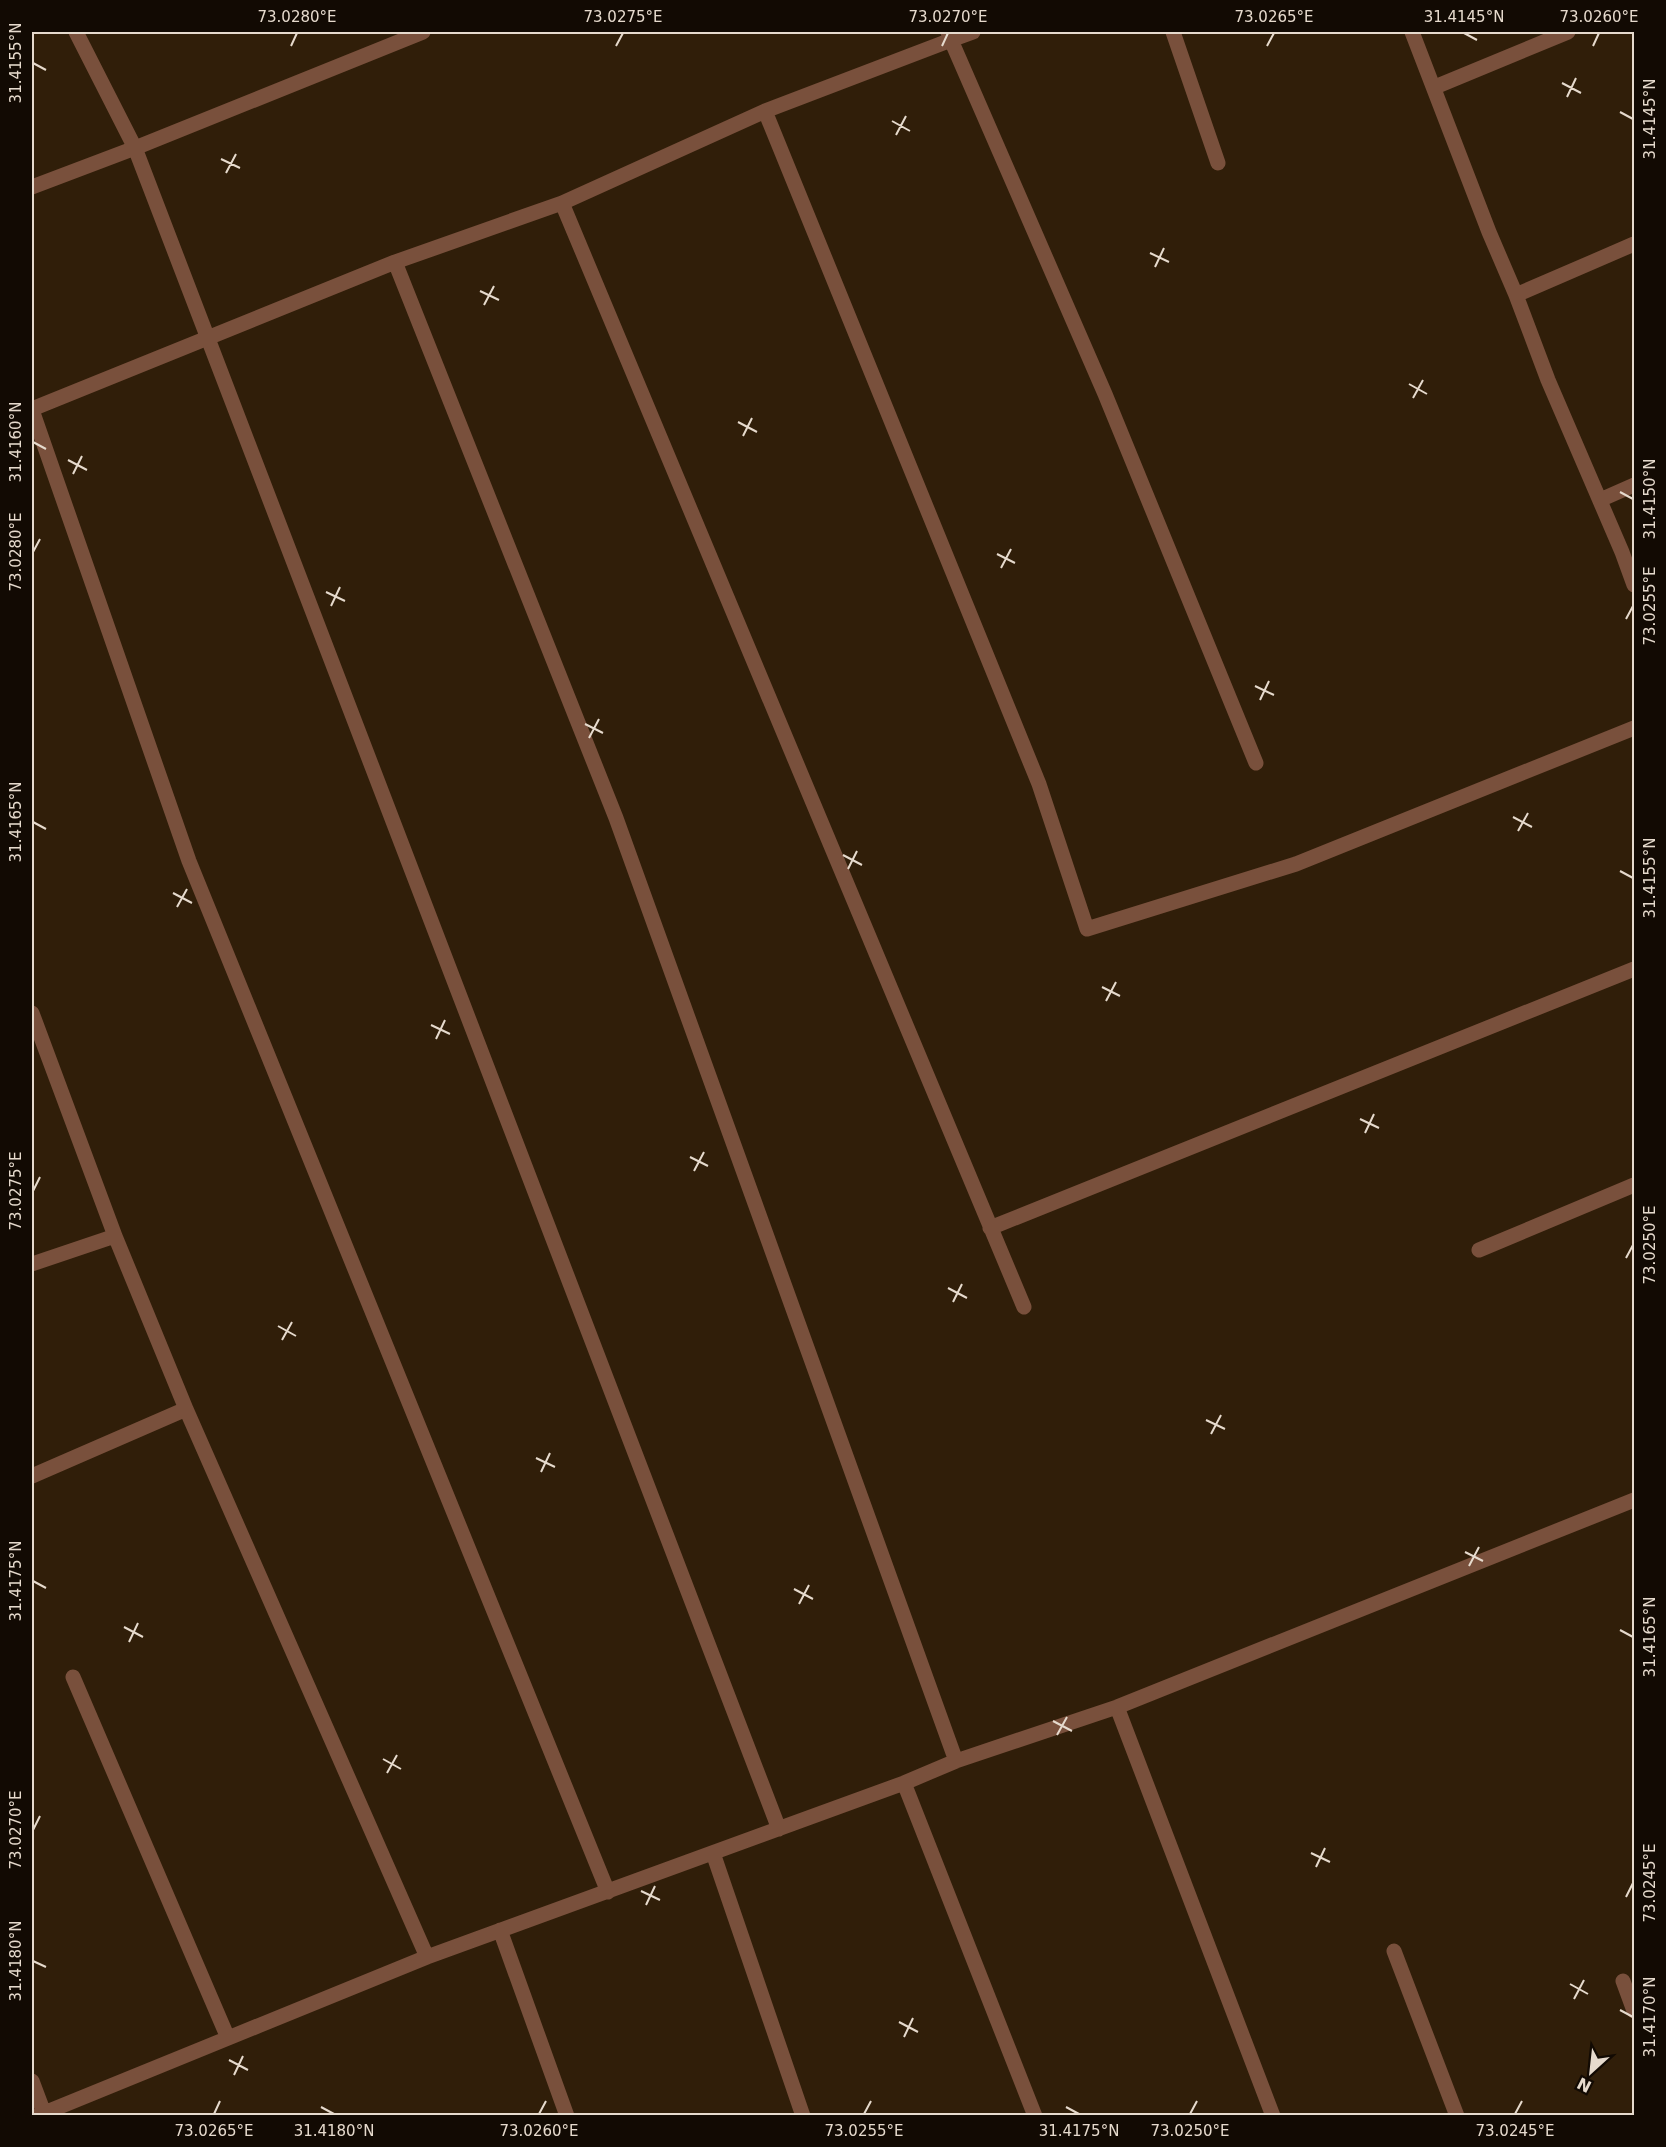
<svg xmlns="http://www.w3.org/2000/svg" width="1666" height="2147" font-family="'DejaVu Sans',sans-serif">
<rect width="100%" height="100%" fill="#301e09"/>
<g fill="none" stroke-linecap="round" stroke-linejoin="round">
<path stroke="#79503c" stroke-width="15" d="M76 32 135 148 779 1829
M973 32 951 40 1105 394 1256 763
M1173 32 1218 163
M1412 32 1489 232 1516 295 1548 380 1622 552 1634 585
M1435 87 1568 32
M765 111 1039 784 1087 929 1296 864 1634 728
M32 187 135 148 423 32
M562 203 1024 1307
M395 262 616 818 956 1761
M1516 295 1634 244
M32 409 395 262 562 203 765 111 951 40 948 32
M32 410 189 861 608 1892
M1600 500 1634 485
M32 1013 115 1236 186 1409 427 1957
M990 1228 1634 969
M1479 1250 1634 1185
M32 1264 115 1236
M32 1476 186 1409
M73 1677 228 2038
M1117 1707 1273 2116
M904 1783 1035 2116
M713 1853 803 2116
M500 1930 567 2116
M1394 1951 1457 2116
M1623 1981 1634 2011
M32 2081 44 2113
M37 2116 427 1957 904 1783 956 1761 1117 1707 1634 1500"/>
</g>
<path fill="none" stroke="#e6dacd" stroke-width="2" d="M1464 33 1477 40M291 46 297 33M616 46 623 33M942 46 948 33M1267 46 1274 33M1593 46 1599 33M33 63 46 70M1562 83 1581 93M1567 97 1576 78M1620 112 1633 119M892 121 910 131M896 135 906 116M221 159 240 168M226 173 236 154M1150 253 1169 262M1155 267 1164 248M480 291 499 300M484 305 494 286M1409 384 1427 394M1413 398 1423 380M738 422 757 432M743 436 752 418M33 442 46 449M68 460 87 470M73 474 82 456M1620 492 1633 499M33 552 40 539M997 554 1015 563M1001 568 1011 549M326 592 345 601M331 606 340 587M1626 619 1633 606M1255 686 1274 695M1260 700 1269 681M585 724 603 733M589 738 599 719M1513 817 1532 827M33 822 46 829M1518 831 1528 813M843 855 862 865M848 869 857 851M1620 871 1633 878M173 893 192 903M177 907 187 889M1102 987 1120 996M1106 1001 1116 982M431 1025 450 1034M436 1039 445 1020M1360 1119 1379 1128M1365 1133 1374 1114M690 1157 708 1166M694 1171 704 1152M33 1191 40 1177M1626 1258 1633 1245M948 1288 967 1298M953 1302 962 1284M278 1326 296 1336M282 1340 292 1322M1206 1420 1225 1429M1211 1434 1221 1415M536 1458 555 1467M541 1472 550 1453M1465 1552 1483 1561M1469 1566 1479 1547M33 1581 46 1588M794 1589 813 1599M799 1604 809 1585M124 1627 143 1637M1620 1630 1633 1637M129 1642 138 1623M1053 1721 1072 1731M1057 1735 1067 1717M383 1759 401 1769M387 1773 397 1755M33 1830 40 1816M1311 1853 1330 1862M1316 1867 1325 1848M641 1891 660 1900M1626 1897 1633 1883M646 1905 655 1886M33 1961 46 1967M1570 1984 1588 1994M1574 1999 1584 1980M1620 2010 1633 2017M899 2022 918 2032M904 2037 913 2018M229 2060 248 2070M234 2075 243 2056M321 2107 334 2114M1066 2107 1079 2114M214 2114 220 2101M539 2114 546 2101M864 2114 871 2101M1190 2114 1197 2101M1515 2114 1522 2101"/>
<rect width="1666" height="2147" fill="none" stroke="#120a03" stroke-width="66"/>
<g transform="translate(1591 2072) rotate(207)" stroke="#120a03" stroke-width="4.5" paint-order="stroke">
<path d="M0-4.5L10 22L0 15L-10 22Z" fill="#e6dacd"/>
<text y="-9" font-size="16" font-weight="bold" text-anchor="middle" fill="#e6dacd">N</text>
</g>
<rect x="33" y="33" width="1600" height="2081" fill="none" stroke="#e6dacd" stroke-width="2"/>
<g font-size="15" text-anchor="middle" fill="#e6dacd">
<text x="297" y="22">73.0280°E</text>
<text x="623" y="22">73.0275°E</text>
<text x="948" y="22">73.0270°E</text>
<text x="1274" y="22">73.0265°E</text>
<text x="1464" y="22">31.4145°N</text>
<text x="1599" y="22">73.0260°E</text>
<text transform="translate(16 63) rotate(-90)" y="5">31.4155°N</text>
<text transform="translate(1650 119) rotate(-90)" y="5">31.4145°N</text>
<text transform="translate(16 442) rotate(-90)" y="5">31.4160°N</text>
<text transform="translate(1650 499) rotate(-90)" y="5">31.4150°N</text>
<text transform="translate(16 552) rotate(-90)" y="5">73.0280°E</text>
<text transform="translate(1650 606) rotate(-90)" y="5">73.0255°E</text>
<text transform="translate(16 822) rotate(-90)" y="5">31.4165°N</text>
<text transform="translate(1650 878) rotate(-90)" y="5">31.4155°N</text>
<text transform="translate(16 1191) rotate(-90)" y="5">73.0275°E</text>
<text transform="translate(1650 1245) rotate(-90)" y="5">73.0250°E</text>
<text transform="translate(16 1581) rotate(-90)" y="5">31.4175°N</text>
<text transform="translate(1650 1637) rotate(-90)" y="5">31.4165°N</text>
<text transform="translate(16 1830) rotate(-90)" y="5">73.0270°E</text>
<text transform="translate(1650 1883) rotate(-90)" y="5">73.0245°E</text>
<text transform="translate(16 1961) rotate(-90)" y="5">31.4180°N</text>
<text transform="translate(1650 2017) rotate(-90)" y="5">31.4170°N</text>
<text x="214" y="2136">73.0265°E</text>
<text x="334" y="2136">31.4180°N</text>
<text x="539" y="2136">73.0260°E</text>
<text x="864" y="2136">73.0255°E</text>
<text x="1079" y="2136">31.4175°N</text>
<text x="1190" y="2136">73.0250°E</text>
<text x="1515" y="2136">73.0245°E</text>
</g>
</svg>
